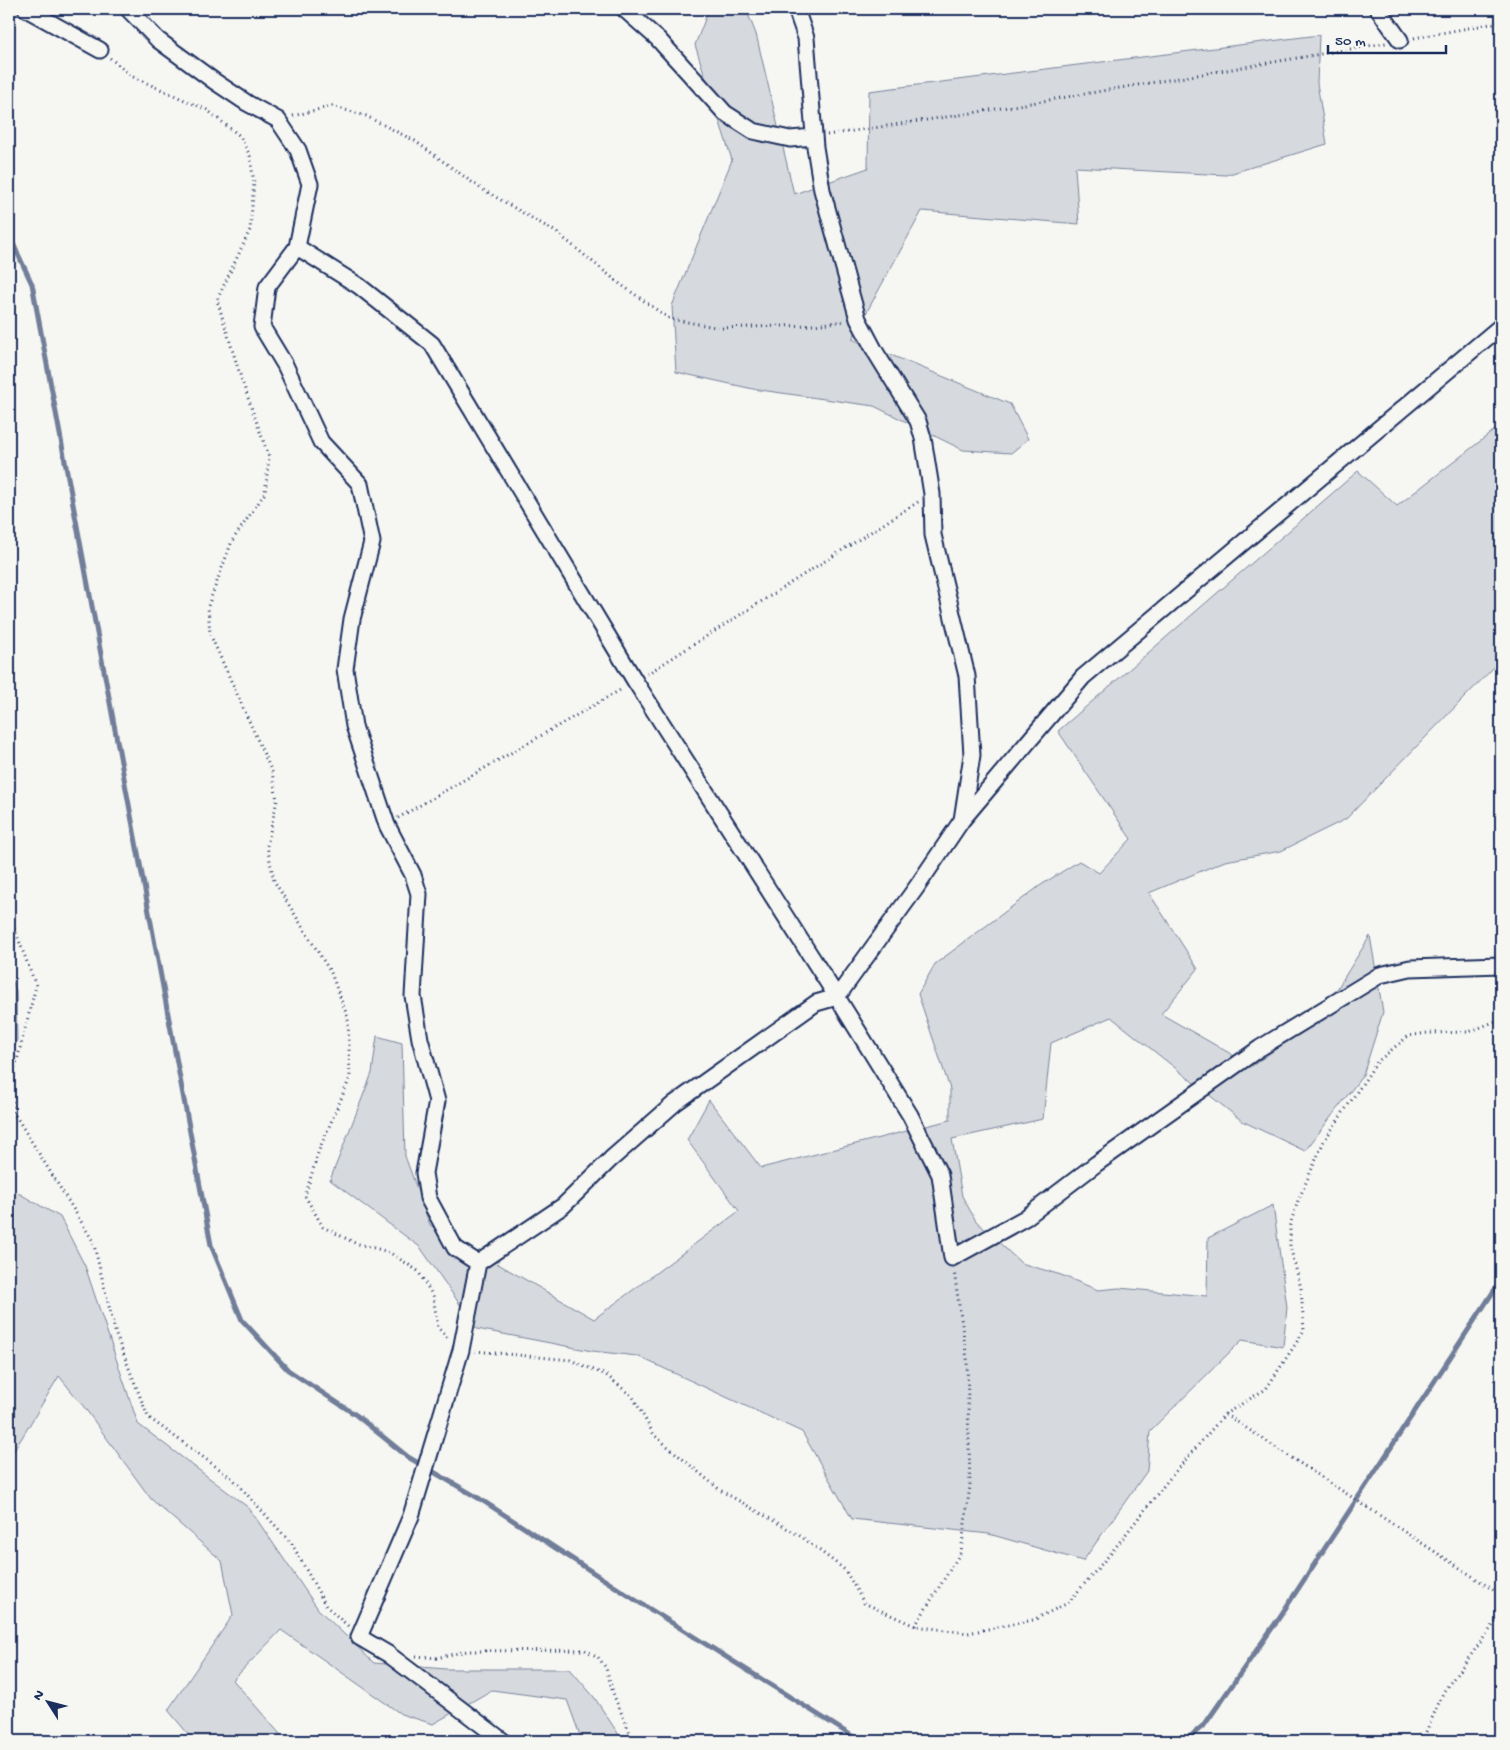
<svg xmlns="http://www.w3.org/2000/svg" width="1510" height="1750" font-family="'Gochi Hand',sans-serif">
<rect width="100%" height="100%" fill="#f6f6f2"/>
<filter id="ink" filterUnits="userSpaceOnUse"><feTurbulence type="fractalNoise" baseFrequency=".02" numOctaves="2"/><feDisplacementMap in="SourceGraphic" scale="10" xChannelSelector="R" yChannelSelector="G"/><feConvolveMatrix kernelMatrix="1 2 1 2 8 2 1 2 1" color-interpolation-filters="sRGB"/></filter>
<g filter="url(#ink)">
<path fill="#d6d9dd" stroke="#78849e" d="M709 9H746L756 34 794 194 868 168 869 91 1319 35 1317 83 1327 144 1226 175 1075 167 1079 224 922 211 852 339 1010 404 1028 439 1011 453 963 450 874 406 753 389 676 372 672 306 732 160 695 45Z
M1501 425V660L1346 819 1281 851 1225 861 1149 893 1198 969 1161 1014 1252 1066 1319 1018 1370 936 1383 1012 1363 1075 1305 1151 1242 1121 1111 1017 1051 1043 1043 1119 952 1139 962 1196 976 1221 1021 1263 1061 1275 1098 1290 1119 1288 1207 1296 1208 1238 1273 1205 1287 1307 1283 1347 1242 1340 1150 1431 1147 1471 1083 1561 989 1534 852 1519 802 1432 637 1356 592 1351 477 1329 420 1247 330 1180 372 1073 377 1036 402 1043 405 1156 430 1225 594 1319 739 1211 687 1140 709 1100 761 1168 950 1120V1089L918 994 935 964 1041 885 1079 861 1099 873 1131 839 1058 731 1358 471 1397 506Z
M9 971 16 991 17 1041 9 1061Z
M13 1190 60 1217 85 1266 138 1424 249 1508 318 1609 374 1663 446 1669H570L594 1697 623 1741H582L567 1700 492 1690 433 1724 401 1714 281 1630 233 1680 286 1741H194L168 1710 233 1615 222 1561 151 1499 84 1407 59 1376 9 1459V1196Z"/>
<g fill="none" stroke-linecap="round" stroke-linejoin="round">
<path stroke="#717e99" stroke-width="5" d="M9 235 32 284 211 1245 242 1320 288 1370 356 1415 408 1457 480 1499 637 1601 860 1741
M1185 1741 1205 1724 1277 1621 1501 1280"/>
<defs>
<path id="minor" d="M26 9 100 50
M128 9 158 40 214 81 247 103 278 120 298 150 310 184 297 247 267 287 262 327 285 365 321 442 360 484 372 542 352 619 345 669 354 726 387 825 413 875 419 894 413 996 420 1039 437 1101 424 1173 428 1198 455 1248 478 1263
M624 9 658 39 725 113 753 131 790 139 814 137
M1378 9 1400 40
M297 247 359 286 432 344 635 681 837 997 910 1115 940 1175 952 1258 1025 1218 1096 1164 1260 1048 1380 975 1410 968 1501 965
M962 820 1083 677 1501 326
M503 1741 388 1654 359 1637 411 1516 461 1350 478 1263 563 1206 611 1159 675 1103 816 1003 837 997 916 888 962 820 972 755 967 676 933 535 932 494 923 438 918 421 876 353 858 319 822 190 815 147 806 38 796 9"/>
</defs>
<use href="#minor" stroke="#1b2f5e" stroke-width="19"/>
<path stroke="#1b2f5e" stroke-width="3" stroke-dasharray="1 4" stroke-linecap="butt" d="M1414 38 1501 22
M110 58 131 76 207 110 240 136 250 156 254 183 250 230 217 300 242 381 269 457 265 493 232 541 208 606 210 634 272 772 277 800 267 846 274 881 331 973 348 1018 350 1078 319 1150 305 1196 323 1227 355 1243 389 1252 418 1271 433 1296 438 1328 448 1338
M293 116 332 106 366 116 415 141 480 188 556 232 620 284 670 319 721 328 813 325 845 321
M827 135 966 114 1386 43
M647 674 918 502
M398 818 622 689
M9 914 36 986 14 1072 12 1110 93 1241 116 1335 148 1417 233 1479 292 1544 326 1606 348 1626
M475 1351 570 1360 606 1375 633 1397 654 1435 720 1490 802 1537 845 1570 864 1603 915 1626 968 1633 1033 1620 1068 1603 1111 1553 1169 1479 1225 1414 1266 1389 1304 1331 1301 1288 1290 1246V1225L1298 1201 1324 1141 1377 1062 1408 1036 1427 1033 1469 1032 1501 1019
M1225 1414 1501 1595
M915 1626 961 1552 970 1486 967 1359 954 1271
M416 1656 436 1658 467 1651 585 1650 598 1657 606 1668 614 1696 630 1733 638 1741
M1422 1741 1444 1691 1501 1615"/>
<use href="#minor" stroke="#f6f6f2" stroke-width="15"/>
</g>
</g>
<rect width="1510" height="1750" fill="none" stroke="#f6f6f2" stroke-width="30"/>
<rect x="15" y="15" width="1480" height="1720" fill="none" stroke="#1b2f5e" stroke-width="2" filter="url(#ink)"/>
<g transform="translate(48 1702) rotate(306)" stroke="#f6f6f2" stroke-width="4" paint-order="stroke">
<path d="M0-4L9 19L0 12L-9 19Z" fill="#1b2f5e"/>
<text y="-8" font-size="14" font-weight="bold" text-anchor="middle" fill="#1b2f5e">N</text>
</g>
<path d="M1328 45v8h118v-8" fill="none" stroke="#1b2f5e" stroke-width="2.5"/>
<text x="1335" y="45" font-size="15" fill="#1b2f5e" stroke="#f6f6f2" stroke-width="4" paint-order="stroke">50 m</text>
</svg>
